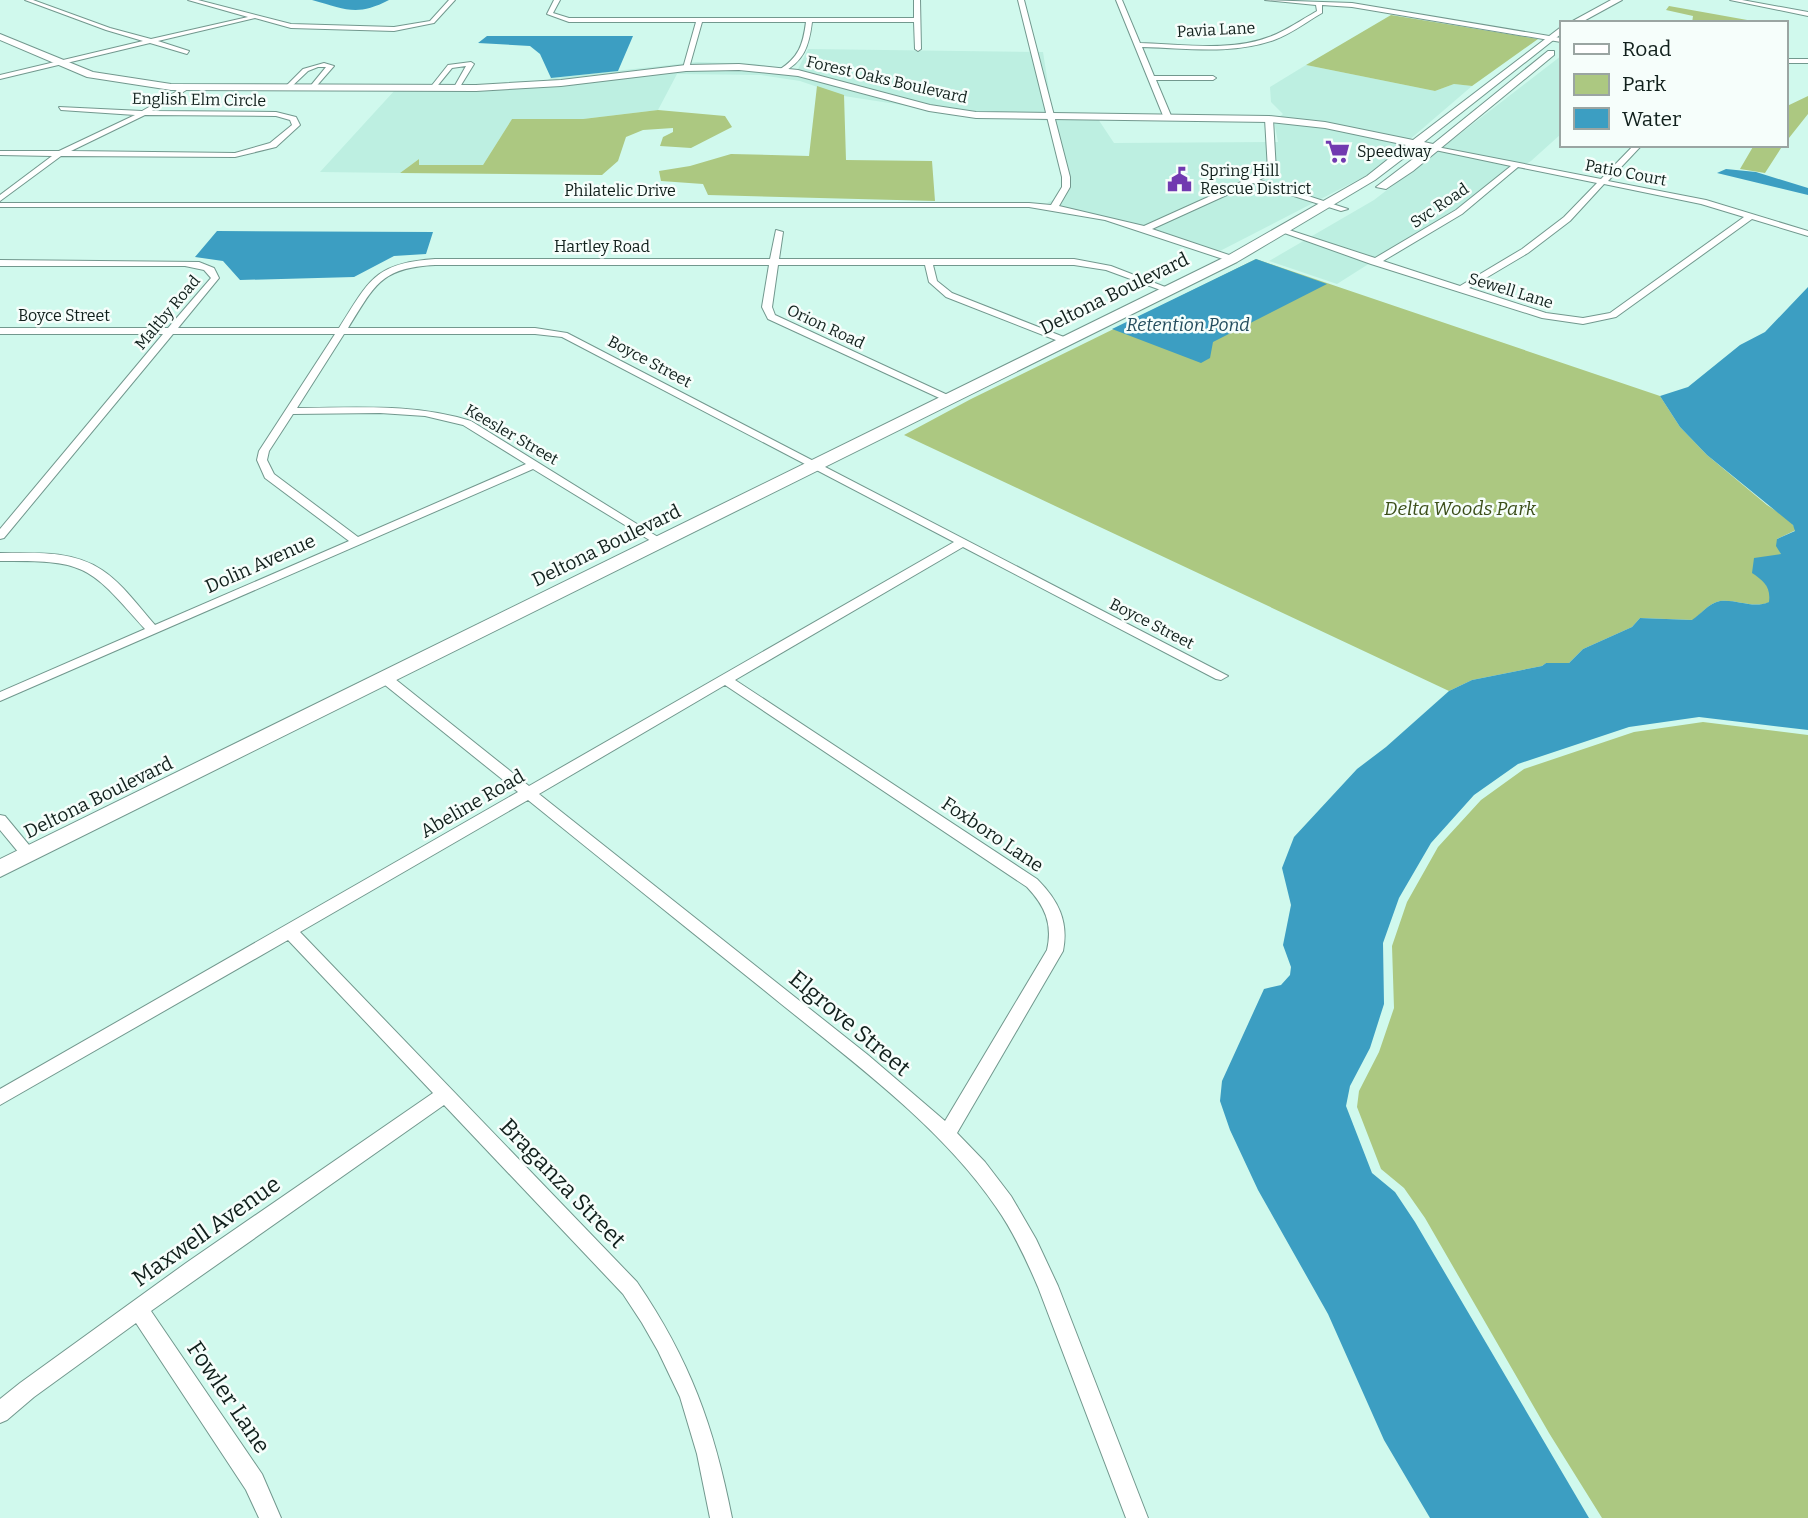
<svg xmlns="http://www.w3.org/2000/svg" width="1808" height="1518" font-family="Bitter,serif">
<rect width="100%" height="100%" fill="#d0f9ed"/>
<path fill="#bdefe1" d="M808 49 1043 52 1053 116H1013L945 109 815 75 741 66 543 83 551 78 697 62 755 64 797 71Z
M1561 56V134L1531 161 1337 284 1269 261 1374 200Z
M1306 65 1435 91 1454 84 1472 86 1408 141 1278 118 1283 114 1271 102 1270 87Z
M739 69 795 75 928 109 844 96 800 81 761 75 677 74 658 110 583 119H512L483 165 430 166 419 165V159L400 173 320 172 395 90 457 91 538 87 665 71Z
M1098 119 1114 143 1278 142 1274 121 1305 124 1405 144 1375 171 1218 252 1047 203 1064 194 1070 179 1051 121 1038 120Z"/>
<path fill="#acc881" d="M1669 6 1764 23H1692L1693 16 1666 10Z
M1391 15 1538 39 1472 86 1454 84 1435 91 1306 65Z
M817 86 844 95 846 160 932 161 935 201 708 195 703 184 661 181 659 171 690 166 731 154 809 156Z
M1808 96V114L1785 143V107Z
M658 110 725 116 732 127 691 148 660 146 663 137 673 132V128L643 130 626 137 618 161 602 175 400 173 419 159V165H483L512 119H583Z
M1754 145H1783L1765 173 1740 169Z
M1256 259 1660 396 1680 427 1707 455 1767 505 1790 520 1796 530 1777 539 1781 554 1764 581 1770 591V602C1753 609 1737 599 1720 601 1709 603 1701 614 1693 620L1640 618 1632 627 1583 649 1569 663H1546L1542 666 1472 680 1449 691 904 435 971 399Z
M1703 722 1808 735V1518H1602L1549 1433 1425 1218 1404 1188 1381 1169 1357 1107 1359 1091 1379 1052 1394 1008 1392 946 1407 902 1438 847 1481 800 1524 769 1634 732Z"/>
<path fill="#3c9ec2" d="M312 0H389C356 17 346 9 312 0Z
M487 36H633L618 71 551 78 540 54 530 46 478 43Z
M1726 169 1756 172 1808 188V195L1717 173Z
M217 231 433 232 426 254 394 256 354 277 240 280 223 261 195 257Z
M1256 259 1327 284 1213 342 1210 358 1201 363 1112 329Z
M1808 287V730L1699 717 1629 727 1518 764 1474 795 1431 843 1399 898 1383 943 1384 1004 1370 1048 1350 1086 1346 1106 1372 1173 1395 1192 1415 1222 1589 1518H1430L1384 1440 1328 1314 1258 1190 1230 1130 1220 1101 1222 1081 1264 989 1281 985 1290 975 1291 967 1283 945 1291 905 1282 868 1294 837 1357 769 1386 747 1449 691 1472 680 1542 666 1546 663H1569L1583 649 1632 627 1640 618 1692 620C1701 614 1709 603 1720 601 1737 599 1753 609 1769 602 1771 587 1764 581 1752 573L1754 558 1781 554 1776 546 1777 539 1795 531 1793 525 1707 455 1680 427 1660 396 1688 387 1740 345 1765 332Z"/>
<g fill="none" stroke-linecap="round" stroke-linejoin="round">
<defs>
<path id="minor" d="M25 0H33L110 28 151 39 248 17 188 0H198L291 24 394 27 430 21 449 0H455L434 23 394 31 291 28 255 18 158 41 189 51 187 54 150 43 0 79V75L143 41 106 30Z
M554 0H560L553 13 569 18H914V0H920L921 49 918 51 915 49 914 22H812C809 46 804 62 781 73L779 70C799 57 803 45 806 22H702L689 68 686 70 683 68 696 22H569L547 14Z
M1018 0H1024L1070 177V187L1059 206 1144 226 1268 170 1265 119 1269 117 1273 119 1276 171 1259 180 1348 209 1341 211 1253 183 1152 229 1235 257 1236 259 1232 262 1105 220 1029 207H0V203H1029L1051 205 1062 187V177Z
M1116 0H1122L1140 43C1182 44 1230 52 1269 37 1286 31 1301 20 1317 11L1316 5 1265 0 1352 3 1561 38V42L1352 7 1322 5V13C1306 22 1291 34 1274 40 1232 55 1185 48 1142 47L1154 76H1213L1216 78 1213 80H1156L1172 118 1168 120 1164 118Z
M1730 0H1742L1808 12V16Z
M1785 59H1808V63H1785Z
M471 62 474 64 458 90 453 89 466 66 452 68 434 90 429 89 448 65Z
M324 63 334 66 313 90 308 89 326 67H318L308 71 288 90 283 89 303 69Z
M186 86 188 89 152 111 276 112 296 117 300 125 276 147 235 157 61 156 0 201V195L52 156 0 155V151H59L135 115 61 110 59 107 142 111ZM145 115 276 116 290 120 292 125 270 143 235 153 71 151Z
M1634 145H1642L1608 181 1706 200 1808 231V236L1752 219 1616 317 1583 324 1542 318 1371 264 1276 230 1283 228 1375 258 1456 210 1511 166 1435 150 1431 148 1432 146 1601 179ZM1518 167 1597 183 1564 217 1522 249 1460 286 1383 261 1462 214ZM1604 184 1701 204 1744 217 1610 313 1583 318 1546 313 1469 288 1528 253 1570 221Z
M776 230 783 232 779 259H1074L1111 266 1173 290 1166 292 1106 270 1074 265H933L937 281 952 293 1069 339 1071 341 1066 344 946 297 929 282 925 265H778L772 307 775 315 952 397 953 399 948 402 768 319 762 307 769 265H435C380 268 375 285 348 328H535L567 333 1228 676 1221 680 1216 679 963 547 735 680 1037 879C1058 900 1069 921 1063 951L957 1133 985 1162 1011 1196 1036 1239 1058 1286 1148 1518H1126L1038 1287C1026 1259 1013 1231 996 1207 939 1123 842 1054 764 990 685 927 606 863 528 800L300 932 637 1282C690 1360 714 1426 732 1518H710L697 1454 680 1397 658 1351 642 1323 623 1294 444 1105 151 1311 262 1474 281 1518H259L246 1490 136 1323 34 1397 7 1420 0 1423V1399L20 1383 186 1263 433 1093 288 940 0 1105V1089L518 792 380 681 378 678 380 675H390L529 786 954 542 562 337 535 334H344L297 408C356 408 413 403 471 421L666 542 660 545 656 544 533 469 0 701V692L145 629C89 566 87 560 0 561V553C34 553 72 550 102 570 123 584 138 606 155 625L349 541 265 478 257 460 259 451 335 334H173L4 538 0 539V529L163 334H0V328H168L211 278 204 270 185 266H0V260L199 262 214 268 219 278 178 328H339C369 281 374 263 435 259H770ZM380 413 425 416 463 425 526 464 358 537 274 474 267 460 269 451 293 414ZM725 685 1027 887C1045 906 1053 924 1047 950L945 1121 868 1055 539 794Z
M0 815 5 816 34 851 37 855 34 859H24L0 830Z"/>
<path id="secondary" d="M1611 0H1622L1580 23H1569Z
M1561 27V34L1424 142 1433 144 1548 51H1554V55L1413 171 1386 189 1376 187 1426 149 1417 148 1375 180 1237 262 0 877V859L1227 256 1367 176 1406 145 1325 128 1269 122 976 118 929 111 798 76 739 70 686 71 561 86 476 91 171 90 87 77 0 40V34L93 72 171 84 476 85 561 80 686 65 739 64 798 70 930 105 976 112 1269 116 1325 122 1413 140Z"/>
</defs>
<use href="#minor" stroke="#72988e" stroke-width="2"/>
<use href="#secondary" stroke="#72988e" stroke-width="2"/>
<use href="#minor" fill="#fff" fill-rule="evenodd"/>
<use href="#secondary" fill="#fff" fill-rule="evenodd"/>
</g>
<defs>
<symbol id="supermarket-bare" viewBox="-9 -9 18 18"><path d="M-6-5.5h2.5l.6 2H6L4.5 2H-2.5L-4.4-4H-6ZM-1.5 3.2a1.3 1.3 0 1 0 .1 0ZM3 3.2a1.3 1.3 0 1 0 .1 0Z" fill="#713ab0" stroke="#f6fefb" stroke-width="2.5" paint-order="stroke"/></symbol>
<symbol id="civic-bare" viewBox="-9 -9 18 18"><path d="M-.6-6.5H3V-4.5H.6V-3L4-1V1h2V6H-6V1h2V-1L-.6-3ZM-1.2 2.5V6h2.4V2.5Z" fill="#713ab0" stroke="#f6fefb" stroke-width="2.5" paint-order="stroke"/></symbol>
</defs>
<g fill-rule="evenodd">
<use href="#supermarket-bare" x="1320" y="134" width="35" height="35"/>
<use href="#civic-bare" x="1162" y="162" width="35" height="35"/>
</g>
<g text-anchor="middle" stroke-width="5" stroke-linejoin="round" paint-order="stroke">
<g font-size="16" fill="#11201c" stroke="#f6fefb">
<text transform="translate(1216 29) rotate(-3)" y="6">Pavia Lane</text>
<text transform="translate(887 79) rotate(13)" y="6">Forest Oaks Boulevard</text>
<text transform="translate(199 99) rotate(1)" y="6">English Elm Circle</text>
<text transform="translate(1626 172) rotate(11)" y="6">Patio Court</text>
<text x="620" y="196">Philatelic Drive</text>
<text transform="translate(1439 205) rotate(-34)" y="6">Svc Road</text>
<text x="602" y="252">Hartley Road</text>
<text transform="translate(1511 290) rotate(17)" y="6">Sewell Lane</text>
<text transform="translate(167 312) rotate(-50)" y="6">Maltby Road</text>
<text x="64" y="321">Boyce Street</text>
<text transform="translate(826 326) rotate(25)" y="6">Orion Road</text>
<text transform="translate(650 361) rotate(28)" y="6">Boyce Street</text>
<text transform="translate(512 434) rotate(30)" y="6">Keesler Street</text>
<text transform="translate(1152 623) rotate(27)" y="6">Boyce Street</text>
</g>
<g font-size="16" fill="#11201c" stroke="#f6fefb" text-anchor="start">
<text x="1357" y="157">Speedway</text>
<text x="1200" y="176">Spring Hill<tspan x="1200" dy="18">Rescue District</tspan></text>
</g>
<g font-size="18" font-style="italic" fill="#234c5d" stroke="#f6fefb">
<text x="1188" y="331">Retention Pond</text>
</g>
<g font-size="19" fill="#11201c" stroke="#f6fefb">
<text transform="translate(1114 293) rotate(-26)" y="7">Deltona Boulevard</text>
<text transform="translate(606 545) rotate(-26)" y="7">Deltona Boulevard</text>
<text transform="translate(260 563) rotate(-24)" y="7">Dolin Avenue</text>
<text transform="translate(98 797) rotate(-26)" y="7">Deltona Boulevard</text>
<text transform="translate(472 803) rotate(-30)" y="7">Abeline Road</text>
<text transform="translate(993 834) rotate(34)" y="7">Foxboro Lane</text>
</g>
<g font-size="19" font-style="italic" fill="#3b4e19" stroke="#f6fefb">
<text x="1460" y="515">Delta Woods Park</text>
</g>
<g font-size="23" fill="#11201c" stroke="#f6fefb">
<text transform="translate(850 1023) rotate(40)" y="8">Elgrove Street</text>
<text transform="translate(563 1183) rotate(46)" y="8">Braganza Street</text>
<text transform="translate(206 1231) rotate(-35)" y="8">Maxwell Avenue</text>
<text transform="translate(229 1397) rotate(56)" y="8">Fowler Lane</text>
</g>
</g>
<rect x="1560" y="21" width="228" height="126" fill="#f6fefb" stroke="#9aa5a2" stroke-width="2"/>
<rect x="1574" y="44" width="35" height="10" fill="#ffffff" stroke="#9aa5a2" stroke-width="2"/>
<text x="1622" y="56" font-size="21" fill="#11201c">Road</text>
<rect x="1574" y="74" width="35" height="21" fill="#acc881" stroke="#9aa5a2" stroke-width="2"/>
<text x="1622" y="91" font-size="21" fill="#11201c">Park</text>
<rect x="1574" y="108" width="35" height="21" fill="#3c9ec2" stroke="#9aa5a2" stroke-width="2"/>
<text x="1622" y="126" font-size="21" fill="#11201c">Water</text>
</svg>
